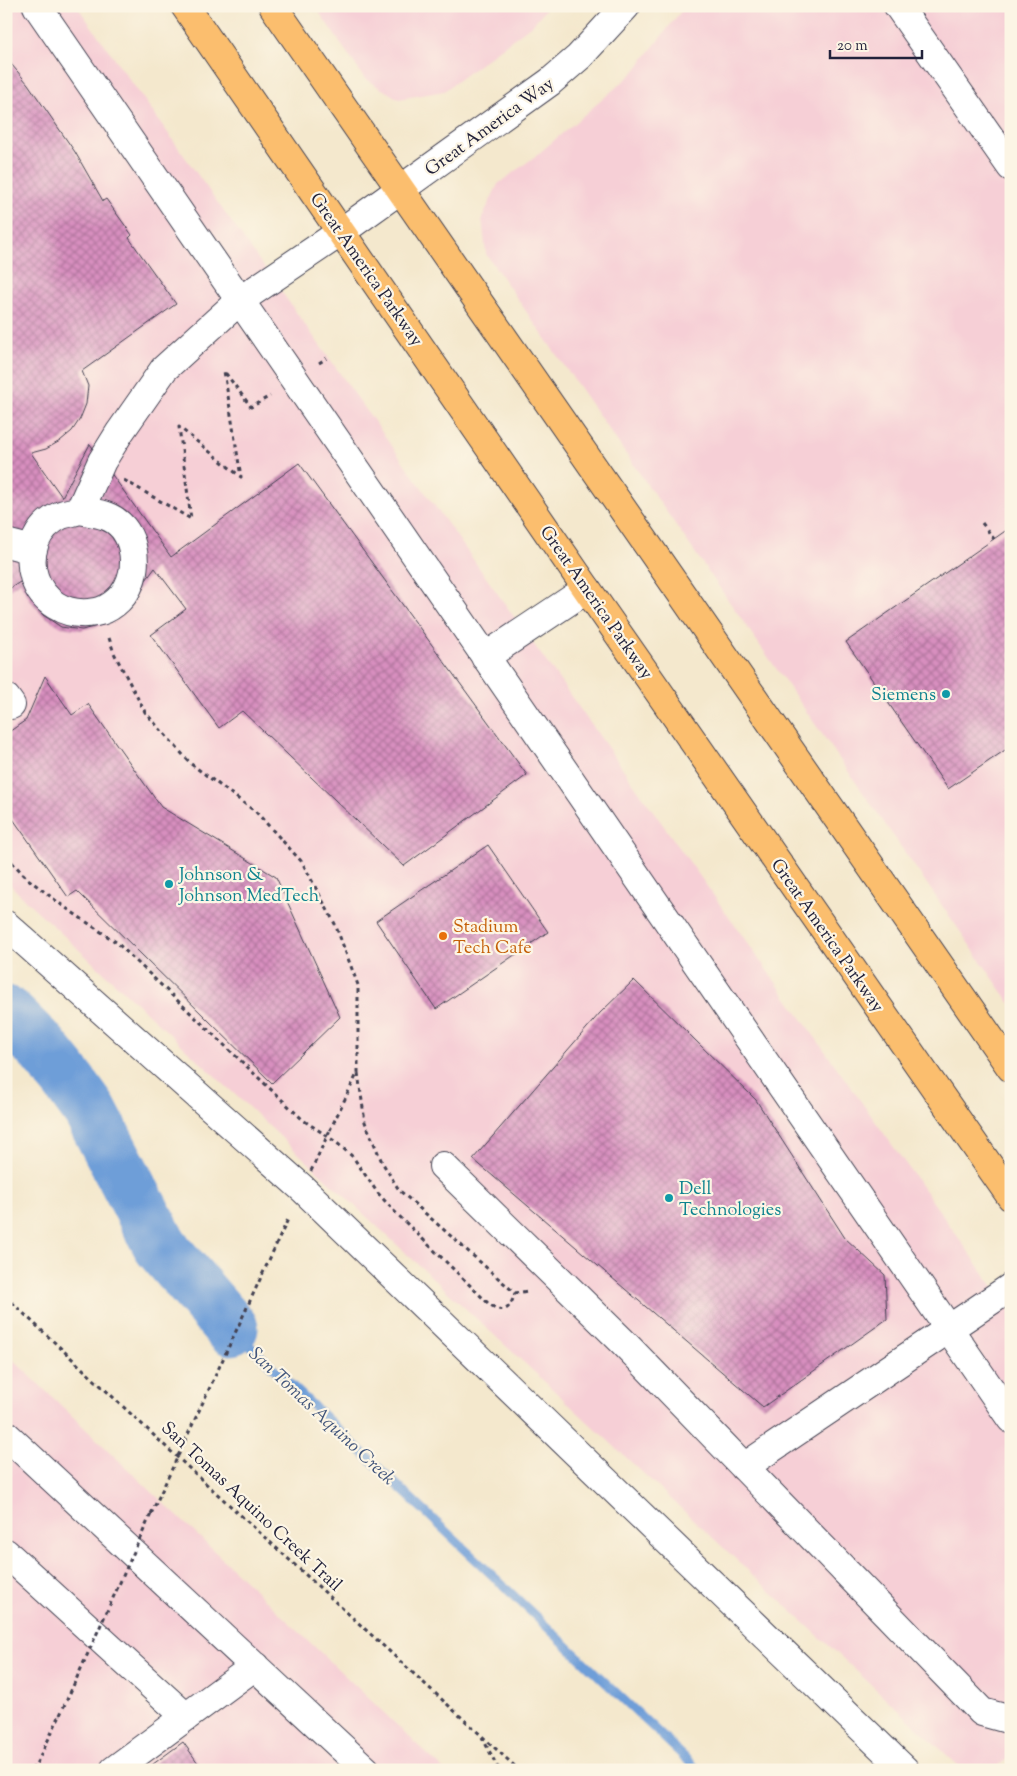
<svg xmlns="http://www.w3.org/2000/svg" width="1017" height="1776" font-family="'Sorts Mill Goudy',serif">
<defs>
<pattern id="building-cross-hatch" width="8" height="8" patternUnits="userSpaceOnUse" patternTransform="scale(1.25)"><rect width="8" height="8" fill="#d88fbf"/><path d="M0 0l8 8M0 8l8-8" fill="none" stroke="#af749c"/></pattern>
</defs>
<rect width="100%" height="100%" fill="#fcf5e5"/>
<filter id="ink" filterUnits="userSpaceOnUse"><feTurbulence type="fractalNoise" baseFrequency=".02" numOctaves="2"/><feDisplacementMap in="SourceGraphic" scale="10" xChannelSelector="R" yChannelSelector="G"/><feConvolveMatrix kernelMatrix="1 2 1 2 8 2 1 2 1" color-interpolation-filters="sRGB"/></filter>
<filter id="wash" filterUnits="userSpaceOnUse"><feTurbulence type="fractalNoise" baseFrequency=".0096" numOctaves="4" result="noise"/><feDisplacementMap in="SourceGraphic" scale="20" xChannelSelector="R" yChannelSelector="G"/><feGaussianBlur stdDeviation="1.12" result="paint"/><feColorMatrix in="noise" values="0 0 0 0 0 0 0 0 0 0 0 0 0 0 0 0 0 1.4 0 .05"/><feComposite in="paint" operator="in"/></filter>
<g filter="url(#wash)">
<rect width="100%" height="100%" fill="#f4e8cd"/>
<path fill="#f6cfd6" d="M6 6H77L1011 1311V1757L993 1770H963L21 896 6 880Z
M315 6H548L533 24 444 91 399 99 365 79Z
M685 6H1011V1004L486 254 482 218 498 184 537 155 633 73Z
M6 1353 444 1770H6Z"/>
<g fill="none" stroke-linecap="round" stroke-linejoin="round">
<path stroke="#6e9ed8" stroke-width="9" d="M231 1328 698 1770"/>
<path stroke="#6e9ed8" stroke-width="55" d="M6 1013 42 1048 67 1079 90 1111 161 1247 231 1328"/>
</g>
<g id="blocks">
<path fill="url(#building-cross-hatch)" d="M6 58 28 84 75 152 103 201 106 199 132 235 129 238 176 304 82 371 88 386 86 404 80 419 72 431 60 441 46 449 31 453 62 497 90 444 171 557 299 463 527 775 404 866 242 711 219 728 151 635 186 609 155 568 125 608 105 624 82 630 61 627 43 615 30 600 20 582 6 591Z
M1011 527V746L948 789 846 642Z
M45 676 72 715 88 704 161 807 276 877 340 1017 272 1083 77 891 68 897 6 809V734L26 720Z
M488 845 548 932 436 1009 376 921Z
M634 980 756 1100 845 1238 885 1275 887 1319 763 1407 473 1159 600 1013Z
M183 1742 203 1770H145Z"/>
</g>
</g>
<g filter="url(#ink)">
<use href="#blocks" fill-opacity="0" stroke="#424051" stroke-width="1"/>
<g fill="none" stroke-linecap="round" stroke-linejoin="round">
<defs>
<path id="minor" d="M37 6 1011 1419
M898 6 1011 167
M80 510C88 512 98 513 106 516 134 526 140 563 128 587 122 599 109 610 96 612 31 624 8 540 61 515 67 513 74 512 80 510L102 461 120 432 164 369 239 301 341 232 550 82 579 57 626 6
M6 543 33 550
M485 657 587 589
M6 698 11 705
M6 925 303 1189 905 1770
M443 1166 622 1341 982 1712 1011 1720
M6 1435 366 1770
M744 1467 1011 1287
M6 1553 186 1717
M114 1770 255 1666"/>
<path id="major" d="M185 6 587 589 1011 1197
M273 6 1011 1068"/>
</defs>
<use href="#minor" stroke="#424051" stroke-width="30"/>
<use href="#major" stroke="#424051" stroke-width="30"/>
<path stroke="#424051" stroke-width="3" stroke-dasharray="4 4" stroke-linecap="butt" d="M319 363 327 358
M124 480 191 519 179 427 241 477 224 371 251 407 270 396
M982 523 994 539
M109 638 114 653 145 712 191 764 256 812 302 862 335 924 358 985V1072L330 1130
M6 856 28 879 63 906 116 942 303 1120 336 1142 353 1157 377 1192 394 1211 489 1304C505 1315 510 1309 515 1293
M358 1073 365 1122 382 1162 399 1190 515 1293 528 1291
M6 1297 177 1457 519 1770
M151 1514 289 1217
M482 1737 497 1766 501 1770
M32 1770 39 1759 60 1715"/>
<use href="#minor" stroke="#fff" stroke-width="28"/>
<use href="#major" stroke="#fbbe6e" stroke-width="28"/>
<path stroke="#424051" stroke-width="3" stroke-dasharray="4 4" stroke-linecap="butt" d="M311 1171 330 1130
M60 1715 151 1514"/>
</g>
</g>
<g fill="#0f9aa8" stroke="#fcf5e5" stroke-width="2">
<circle cx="946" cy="694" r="5"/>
<circle cx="169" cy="884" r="5"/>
<circle cx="669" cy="1198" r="5"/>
</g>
<circle fill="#e8710a" stroke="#fcf5e5" stroke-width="2" cx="443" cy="936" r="5"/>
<g text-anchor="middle" stroke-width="4.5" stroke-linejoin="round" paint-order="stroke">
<g font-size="18" fill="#22223b" stroke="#fcf5e5">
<text transform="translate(489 126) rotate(-36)" y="6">Great America Way</text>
<text transform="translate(367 269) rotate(55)" y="6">Great America Parkway</text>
<text transform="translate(597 602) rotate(55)" y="6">Great America Parkway</text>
<text transform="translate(828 935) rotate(55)" y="6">Great America Parkway</text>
<text transform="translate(252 1506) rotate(43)" y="6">San Tomas Aquino Creek Trail</text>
</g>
<g font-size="18" fill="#0d838f" stroke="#fcf5e5" text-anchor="start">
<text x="936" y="700" text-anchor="end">Siemens</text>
<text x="179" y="880">Johnson &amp;<tspan x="179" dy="21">Johnson MedTech</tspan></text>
<text x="679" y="1194">Dell<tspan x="679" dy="21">Technologies</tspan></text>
</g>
<g font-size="18" fill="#c56008" stroke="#fcf5e5" text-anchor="start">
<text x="453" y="932">Stadium<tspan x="453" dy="21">Tech Cafe</tspan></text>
</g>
<g font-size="19" font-style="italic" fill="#40547a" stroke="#fcf5e5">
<text transform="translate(323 1415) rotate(43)" y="7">San Tomas Aquino Creek</text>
</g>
</g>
<rect width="1017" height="1776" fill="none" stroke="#fcf5e5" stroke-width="25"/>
<path d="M830 50v8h92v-8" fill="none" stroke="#22223b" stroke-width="2.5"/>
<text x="837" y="50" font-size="15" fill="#22223b" stroke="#fcf5e5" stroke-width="4" paint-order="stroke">20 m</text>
</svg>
